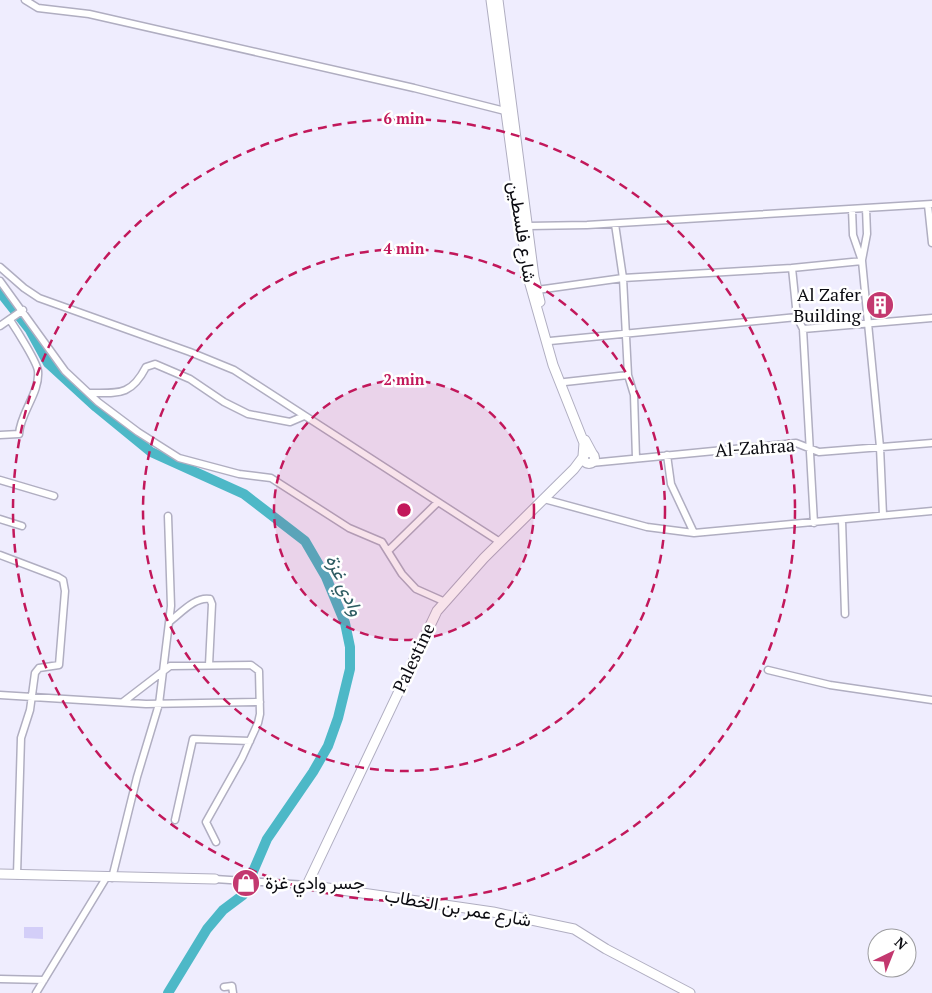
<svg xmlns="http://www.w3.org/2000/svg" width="932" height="993" font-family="'PT Serif',Vazirmatn,serif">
<rect width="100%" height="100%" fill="#efedfe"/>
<path fill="#d3cef8" d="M24 927H43V939L24 938Z"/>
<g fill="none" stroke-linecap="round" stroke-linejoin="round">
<path stroke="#4db8c7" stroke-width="10" d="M0 292 30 330 48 363 96 407 151 452 244 494 305 541 326 577 345 623 350 647V669L338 718 328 746 313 772 267 839 243 895 223 910 207 929 168 993"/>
<defs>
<path id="street" d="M25 0 38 8 89 14 414 88 505 111
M928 205 932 243
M852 209 853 235 862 261 880 447 883 515
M615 224 623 278 628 375 634 395 636 458
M528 226 587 225 932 204
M862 260 867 234 866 208
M0 267 24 288 39 298 190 352 234 370 500 542
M792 268 862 261
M0 281 65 371 98 402 138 432 179 458 239 474 271 478 349 528 382 542 402 574 416 589 443 601
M537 290 623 278 792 268 797 317 803 329 814 523
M0 326 23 310
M803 329 932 318
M550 341 797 317
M565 382 628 375
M89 393C119 393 131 396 146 367L155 364 190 379 224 402 248 414 290 422 304 416
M0 435 19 434C20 413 40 393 38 371 37 362 16 329 10 320
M667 455 671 484 694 533 932 511
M591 463 796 443 819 452 932 443
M0 480 54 496
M544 499 647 527 694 533
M0 519 22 526
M842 520 845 614
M389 550 437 503
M0 555 58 577 63 580 65 591 59 665 39 668 35 673 30 710 21 738 17 875
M169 622C180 614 195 596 210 599L212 604 209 665
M768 670 830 685 932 700
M0 695 146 704 260 702
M123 702 170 666 251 665 259 671 260 714 258 723 242 758 206 822 216 842
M175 820 193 739 250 741
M112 878 137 777 159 704 171 606 168 516
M215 879 307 885
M0 979 44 980
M224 987 232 986 233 993
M36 993 106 878"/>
<path id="secondary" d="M491 0 528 277 553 365 584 443 583 456
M498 0 534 277 540 302
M585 440 592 453
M583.5 458a5.5 5.5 0 1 1 11 0a5.5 5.5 0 1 1-11 0Z
M583 457 574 469 484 558 437 611 307 885 493 912 574 929 606 949 690 993
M0 874 215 879"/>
</defs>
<use href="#street" stroke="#b0aec1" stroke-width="9"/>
<use href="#secondary" stroke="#b0aec1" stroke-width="11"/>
<use href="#street" stroke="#fff" stroke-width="6"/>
<use href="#secondary" stroke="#fff" stroke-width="9"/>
</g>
<circle cx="404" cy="510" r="130" fill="#c2185b" fill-opacity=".12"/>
<g fill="none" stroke="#c2185b" stroke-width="2.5" stroke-dasharray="9 6">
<circle cx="404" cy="510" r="130"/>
<circle cx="404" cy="510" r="261"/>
<circle cx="404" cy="510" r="391"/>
</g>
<defs>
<symbol id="building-disc" viewBox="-11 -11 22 22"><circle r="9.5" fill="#c3386f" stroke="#fff"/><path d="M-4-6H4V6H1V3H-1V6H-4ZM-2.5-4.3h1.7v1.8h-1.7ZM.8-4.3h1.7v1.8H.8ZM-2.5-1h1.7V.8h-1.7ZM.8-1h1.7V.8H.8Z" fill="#fff"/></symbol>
<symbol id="shop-disc" viewBox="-11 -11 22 22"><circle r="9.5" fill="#c3386f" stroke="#fff"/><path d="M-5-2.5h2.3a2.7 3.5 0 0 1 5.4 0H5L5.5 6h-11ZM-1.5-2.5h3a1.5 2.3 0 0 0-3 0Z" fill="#fff"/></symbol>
</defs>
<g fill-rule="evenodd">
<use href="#building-disc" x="864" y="289" width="32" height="32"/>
<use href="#shop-disc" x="230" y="867" width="32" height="32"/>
</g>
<g text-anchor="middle" stroke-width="5" stroke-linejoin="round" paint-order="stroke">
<g font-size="18" fill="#0b0b11" stroke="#fff">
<text transform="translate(522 232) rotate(81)" y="6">شارع فلسطين</text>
<text transform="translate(755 448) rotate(-4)" y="6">Al-Zahraa</text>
<text transform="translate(414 658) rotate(-65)" y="6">Palestine</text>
<text transform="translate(458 908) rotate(10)" y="6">شارع عمر بن الخطاب</text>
</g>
<g font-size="18" fill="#0b0b11" stroke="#fff" text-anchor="end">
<text x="861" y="301">Al Zafer<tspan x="861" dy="21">Building</tspan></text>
<text x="265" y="889" text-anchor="start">جسر وادي غزة</text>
</g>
<g font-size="19" font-style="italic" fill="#2e5c63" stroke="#fff">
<text transform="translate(345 585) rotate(66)" y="7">وادي غزة</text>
</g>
</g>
<circle cx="404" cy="510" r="8" fill="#c2185b" stroke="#fff" stroke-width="2.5"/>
<g font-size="15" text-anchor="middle" font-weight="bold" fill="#c2185b" stroke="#fff" stroke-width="5" stroke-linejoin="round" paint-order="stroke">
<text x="404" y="124">6 min</text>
<text x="404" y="254">4 min</text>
<text x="404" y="385">2 min</text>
</g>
<g transform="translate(892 953) rotate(43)"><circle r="24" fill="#ffffff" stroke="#9d9da0"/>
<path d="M0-4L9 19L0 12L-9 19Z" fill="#c3386f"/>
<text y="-8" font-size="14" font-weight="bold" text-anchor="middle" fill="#0b0b11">N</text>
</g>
</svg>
